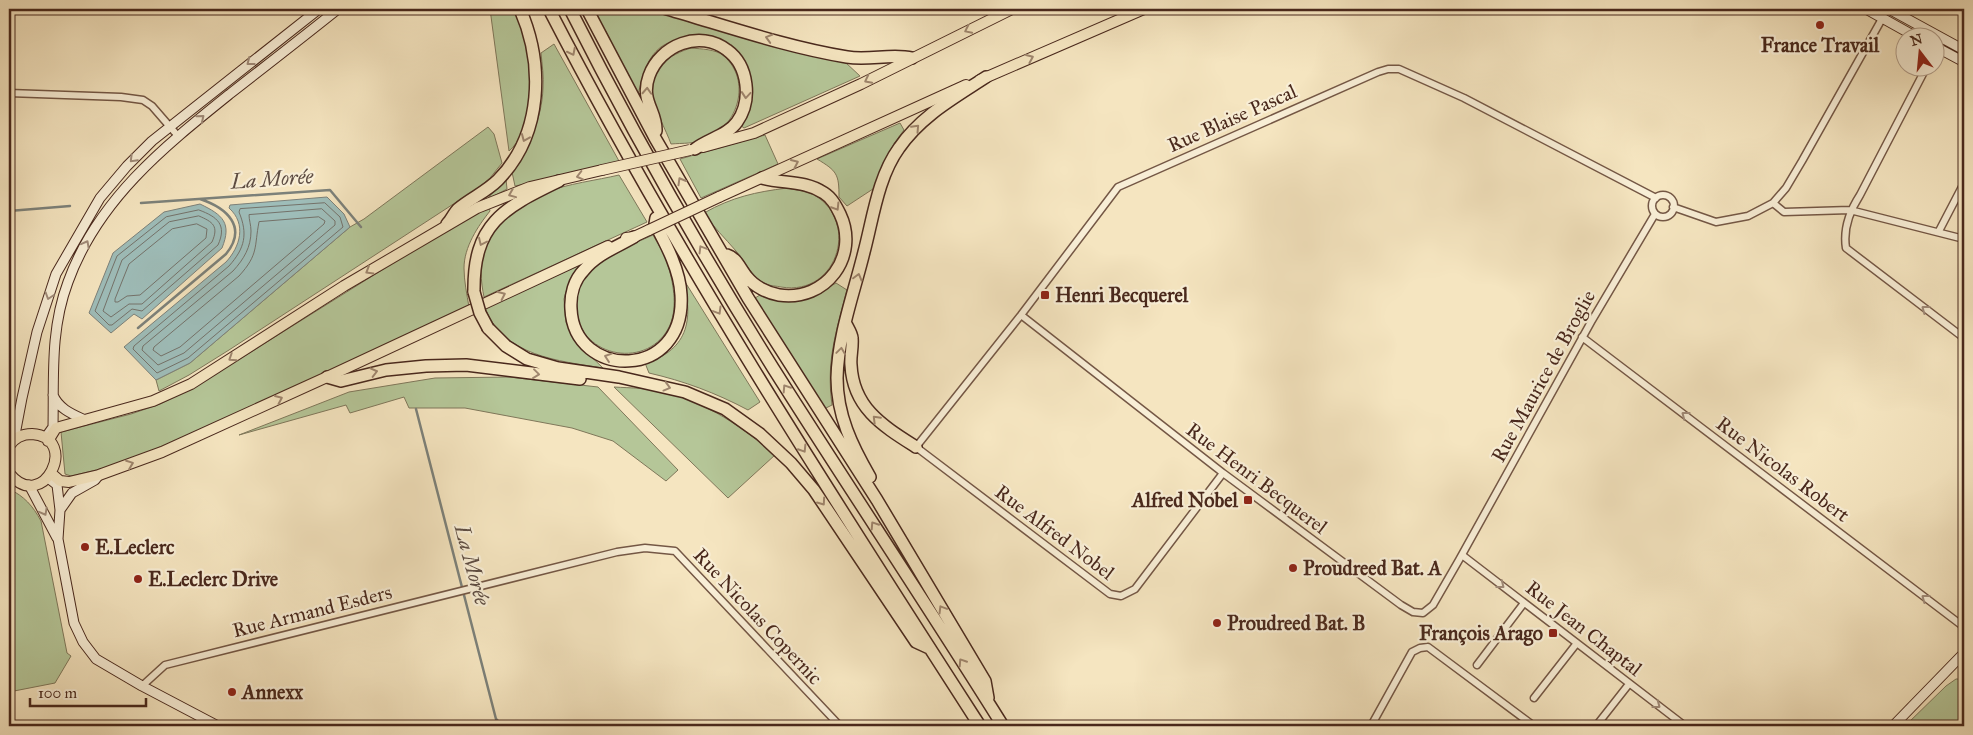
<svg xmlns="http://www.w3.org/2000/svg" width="1973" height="735" font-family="'IM FELL Great Primer',serif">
<rect width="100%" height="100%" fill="#f5e5c0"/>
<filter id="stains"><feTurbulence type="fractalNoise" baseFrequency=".004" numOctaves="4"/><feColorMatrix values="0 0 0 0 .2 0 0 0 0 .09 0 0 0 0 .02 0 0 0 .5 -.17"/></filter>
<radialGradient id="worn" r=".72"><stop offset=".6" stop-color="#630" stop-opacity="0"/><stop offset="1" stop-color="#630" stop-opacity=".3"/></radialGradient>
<path fill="#b5c698" stroke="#7f775a" d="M490 9H515C521 23 528 40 530 56 534 83 531 133 509 151Z
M594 9H645L845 62 860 76 744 128 740 125 743 60 687 36C680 39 671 41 664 45 647 55 643 76 638 94Z
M554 44 619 161 598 168 515 186 512 172C528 146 542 120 543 88 544 77 542 64 541 53Z
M691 48C701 49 716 49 724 56 752 81 738 126 706 139 696 144 682 143 671 144 666 130 654 108 651 94 647 69 671 54 691 48Z
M900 123 904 130C890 148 881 165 876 187L847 206 839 197C839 174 837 171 817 159Z
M488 127 494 134 502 163 490 178 478 188 229 350 189 375 159 391 156 380 190 363 350 227 364 219Z
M765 135 778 164 701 198 680 159Z
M619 175 647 222 484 297C481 283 479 260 483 247 491 225 526 201 547 192 566 184 598 180 619 175Z
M506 179 507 189 486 200Z
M787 188C794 190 803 190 810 193 861 216 840 297 781 287 777 286 770 286 766 284 752 278 745 261 736 251 725 238 713 227 704 213 732 197 756 192 787 188Z
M489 207 490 211C478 226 464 247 464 268 464 281 467 295 469 307L156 450 117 465 71 476 65 474 61 432 131 414 160 404 198 385 409 253Z
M653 235C657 243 664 252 667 262 673 281 678 306 670 325 650 370 580 359 576 309 575 296 579 283 588 273 604 255 631 245 653 235Z
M582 264 568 285 564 299 566 322 578 344 603 368C559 361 503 356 485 308Z
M682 277 760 402 748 410C716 393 684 381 649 373L645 363C690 350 694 316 682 277Z
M836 283 847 290C836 333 826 360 832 405L824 409 755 298 760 295C794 304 806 302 836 283Z
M509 377 598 387 678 470 666 481 613 441 572 428 465 408H409L404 397 350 413 346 405 239 435 349 392 435 378Z
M614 387C631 388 649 388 665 392 707 403 743 427 775 455L728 498Z
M9 489C24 496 33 506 41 521L67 653 71 656 55 683 9 692Z
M1956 679H1964V726H1905L1946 686Z"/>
<path fill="#9ebdb9" stroke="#7c817a" d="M327 197 344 214 350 227 190 363 156 380 124 347 226 262C240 247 247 224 229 208L230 205Z
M200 204C223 215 232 223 222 248L142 319 134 314 111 333 89 313 113 253 164 212Z"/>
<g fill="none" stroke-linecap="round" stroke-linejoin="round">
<path stroke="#74726a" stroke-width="1" d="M325 203 340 217 343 227 188 358 157 373 133 349 134 346 229 266C245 248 248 234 239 212L240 209Z
M322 209 335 221V225L184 353 158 365 142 350 143 346 233 271C244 259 251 247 251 231 251 225 249 220 249 215Z
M199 210C218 217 227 225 218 245L142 311 132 309 112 325H109L95 311 117 256 166 217Z
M199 216C213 222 219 226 212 242L142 304H129L111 317 103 311 122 260 169 222Z
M319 217 325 221 324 224 180 347 161 356 153 350 154 347 239 276C259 254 254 247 259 222Z
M197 224 207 229 206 238 140 295 127 296 118 302H115V299L129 264 172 229Z"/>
<path stroke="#7c817a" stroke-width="2.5" d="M141 203 330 190 361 227
M9 211 70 206
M138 328 226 254C248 227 227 208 200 199
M416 409 496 719 503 726"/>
<defs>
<path id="street" d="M1926 68 1860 195C1849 212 1843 229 1846 248L1964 338
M9 93 121 97 143 100 152 106 178 136
M1652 206a11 11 0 1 1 22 0a11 11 0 1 1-22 0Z
M1773 203 1784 212 1850 210 1964 239
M1673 207 1716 222 1748 216 1773 203 1786 188 1802 161 1883 17
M1939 231 1964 183
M1021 315 1223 473 1401 605 1413 612 1423 613 1433 605 1459 560 1591 322 1655 214
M1582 337 1964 627
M1223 473 1135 589 1121 596 1110 594 916 447 1021 315 1118 187 1378 72 1388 69H1399L1464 98 1656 198
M1462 555 1685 726
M1477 665 1524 603
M142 686 165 665 617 552 645 548 675 551 840 726
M1534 698 1577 643
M1371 726 1412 652 1420 648 1428 647 1534 726
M1596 726 1629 684"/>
<path id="secondary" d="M1866 9 1918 38
M1889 9 1964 50
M1936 47 1964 62
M53 395C59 409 72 414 85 420
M48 434 53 427C54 377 50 330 68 282 98 199 165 146 231 93 267 65 303 37 338 9
M14 440 22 398 37 332 56 274 100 198 127 166 152 141 319 9
M48 478 57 485 60 510 58 539 74 623 83 642 96 659 142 686 218 726
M29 485 57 538
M60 510 72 493 95 480 99 475
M1893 726 1964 653"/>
<path id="primary" d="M980 80 1144 9
M703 147 754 133 861 84 1012 9
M719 197 966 85
M626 238 634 237 649 230
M48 441 56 428 153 401 191 384 344 286 477 208 530 187 602 170
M9 446C14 438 22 434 32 434 81 437 43 516 9 473
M52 474 60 481 69 482 99 475 162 452 327 377 608 246"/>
<path id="highway" d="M549 9C677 257 829 492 980 726
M570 9C632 132 700 251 773 368 849 488 928 606 1003 726
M587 9 655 138 748 298 877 500 985 681 988 698
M667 9C726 26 786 47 847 57 869 61 891 53 912 58
M656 131C657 111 640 101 649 76 660 45 700 29 727 50 749 66 752 101 737 122 728 135 708 139 695 149
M447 224C451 220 454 213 458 209 471 198 486 192 498 180 543 134 544 64 520 9
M634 237C617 247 597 254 584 270 574 280 570 295 571 309 574 380 686 381 681 295 680 271 667 246 655 224L656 218
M727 255C737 258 740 269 747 277 754 286 767 293 779 295 826 302 860 256 840 214 836 206 832 198 824 193 804 180 784 184 762 178
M474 292C473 224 503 208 559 181
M846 324C848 328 852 334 852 338 853 347 850 357 851 365 853 408 883 426 916 447
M488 328 506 346 527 359 558 368 619 377 685 392 725 409 760 434 791 463 814 490 916 642 929 648
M327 377 341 381 386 370 426 366 466 365 580 379
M870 477C852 446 837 415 837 378 838 335 854 293 864 252 873 218 878 177 899 148 921 116 954 98 986 77"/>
</defs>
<use href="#street" stroke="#745745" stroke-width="9"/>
<use href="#secondary" stroke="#49281c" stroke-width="11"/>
<use href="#primary" stroke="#49281c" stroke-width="12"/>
<use href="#highway" stroke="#49281c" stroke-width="14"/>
<use href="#street" stroke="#f8eed6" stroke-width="6"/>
<use href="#secondary" stroke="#f8eed6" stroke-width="9"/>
<use href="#primary" stroke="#f5e5c0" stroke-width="10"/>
<use href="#highway" stroke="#f5e5c0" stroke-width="11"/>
<defs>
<path id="primary-bridge" d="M602 170 690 150
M649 230 719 197"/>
<path id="highway-bridge" d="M474 292 480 313 488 328"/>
</defs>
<use href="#primary-bridge" stroke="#49281c" stroke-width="12" stroke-linecap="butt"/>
<use href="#highway-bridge" stroke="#49281c" stroke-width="14" stroke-linecap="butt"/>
<use href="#primary-bridge" stroke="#f5e5c0" stroke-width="10"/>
<use href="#highway-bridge" stroke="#f5e5c0" stroke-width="11"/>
</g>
<defs><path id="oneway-chevron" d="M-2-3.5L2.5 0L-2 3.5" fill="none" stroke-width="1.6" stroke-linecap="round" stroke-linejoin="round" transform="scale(1.25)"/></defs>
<g stroke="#9f866e">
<use href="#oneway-chevron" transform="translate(968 30) rotate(154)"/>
<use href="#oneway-chevron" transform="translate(769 38) rotate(-164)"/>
<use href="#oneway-chevron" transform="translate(572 52) rotate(63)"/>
<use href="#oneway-chevron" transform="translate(1030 58) rotate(-23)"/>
<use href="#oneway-chevron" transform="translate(868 80) rotate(153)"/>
<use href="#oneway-chevron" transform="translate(647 91) rotate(-87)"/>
<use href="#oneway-chevron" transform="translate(746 95) rotate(95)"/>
<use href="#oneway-chevron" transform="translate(916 128) rotate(-47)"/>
<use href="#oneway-chevron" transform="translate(525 138) rotate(113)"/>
<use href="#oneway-chevron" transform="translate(795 163) rotate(-25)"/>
<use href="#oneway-chevron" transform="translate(580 176) rotate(166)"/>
<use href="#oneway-chevron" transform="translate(681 181) rotate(-120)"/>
<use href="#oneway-chevron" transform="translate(512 194) rotate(158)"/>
<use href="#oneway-chevron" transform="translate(836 207) rotate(58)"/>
<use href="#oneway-chevron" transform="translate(482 242) rotate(115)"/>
<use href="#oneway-chevron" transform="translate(702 249) rotate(-121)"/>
<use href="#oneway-chevron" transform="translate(369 271) rotate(149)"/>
<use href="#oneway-chevron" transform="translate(858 277) rotate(-75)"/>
<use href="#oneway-chevron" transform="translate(502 295) rotate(-25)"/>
<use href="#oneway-chevron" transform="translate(718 311) rotate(59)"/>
<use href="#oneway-chevron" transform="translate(841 351) rotate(-82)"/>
<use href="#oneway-chevron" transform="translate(608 357) rotate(-161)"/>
<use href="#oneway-chevron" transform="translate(232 358) rotate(147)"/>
<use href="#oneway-chevron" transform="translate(374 372) rotate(-14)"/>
<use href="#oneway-chevron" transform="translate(536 374) rotate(7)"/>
<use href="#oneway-chevron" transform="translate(667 387) rotate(15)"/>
<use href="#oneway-chevron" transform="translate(786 388) rotate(-123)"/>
<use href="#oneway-chevron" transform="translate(279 399) rotate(-24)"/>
<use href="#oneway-chevron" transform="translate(876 419) rotate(-135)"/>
<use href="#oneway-chevron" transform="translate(803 449) rotate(58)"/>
<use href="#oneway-chevron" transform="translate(130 464) rotate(-21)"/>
<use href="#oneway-chevron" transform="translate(822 502) rotate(55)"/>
<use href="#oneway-chevron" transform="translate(874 525) rotate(-123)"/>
<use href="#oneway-chevron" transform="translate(942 609) rotate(-121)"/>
<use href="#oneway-chevron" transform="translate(962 662) rotate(-123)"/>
</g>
<g stroke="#a08b79">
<use href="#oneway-chevron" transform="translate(250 62) rotate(142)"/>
<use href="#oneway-chevron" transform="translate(201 118) rotate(-39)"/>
<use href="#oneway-chevron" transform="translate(133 159) rotate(135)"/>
<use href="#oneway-chevron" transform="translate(86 244) rotate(-62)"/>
<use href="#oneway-chevron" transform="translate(49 296) rotate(108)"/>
<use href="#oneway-chevron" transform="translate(1925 309) rotate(-143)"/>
<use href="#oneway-chevron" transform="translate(1685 415) rotate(-143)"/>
<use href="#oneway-chevron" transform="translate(44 512) rotate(62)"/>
<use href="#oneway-chevron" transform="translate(1501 585) rotate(38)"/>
<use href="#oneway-chevron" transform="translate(1925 598) rotate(-143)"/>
<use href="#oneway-chevron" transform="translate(1657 705) rotate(37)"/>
</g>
<g fill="#8f2418" stroke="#f8eed6" stroke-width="2">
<circle cx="1820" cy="25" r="5"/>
<rect x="1040" y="290" width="10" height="10" rx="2.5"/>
<rect x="1243" y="495" width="10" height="10" rx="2.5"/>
<circle cx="85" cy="547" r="5"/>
<circle cx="1293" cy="568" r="5"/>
<circle cx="138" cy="579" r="5"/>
<circle cx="1217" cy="623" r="5"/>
<rect x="1548" y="628" width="10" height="10" rx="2.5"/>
<circle cx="232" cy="692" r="5"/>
</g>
<g text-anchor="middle" stroke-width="4.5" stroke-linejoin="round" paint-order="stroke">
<g font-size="20" font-weight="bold" fill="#49281c" stroke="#f8eed6" text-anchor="start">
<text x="1820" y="52" text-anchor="middle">France Travail</text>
<text x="1055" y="302">Henri Becquerel</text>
<text x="1238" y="507" text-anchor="end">Alfred Nobel</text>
<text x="95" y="554">E.Leclerc</text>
<text x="1303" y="575">Proudreed Bat. A</text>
<text x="148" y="586">E.Leclerc Drive</text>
<text x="1227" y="630">Proudreed Bat. B</text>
<text x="1543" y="640" text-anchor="end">François Arago</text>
<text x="242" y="699">Annexx</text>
</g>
<g font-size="20" fill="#49281c" stroke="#f8eed6">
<text transform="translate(1232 118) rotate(-24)" y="7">Rue Blaise Pascal</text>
<text transform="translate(1543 376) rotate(-61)" y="7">Rue Maurice de Broglie</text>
<text transform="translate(1783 469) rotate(37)" y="7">Rue Nicolas Robert</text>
<text transform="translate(1257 478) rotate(37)" y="7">Rue Henri Becquerel</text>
<text transform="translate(1055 532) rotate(37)" y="7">Rue Alfred Nobel</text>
<text transform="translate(312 611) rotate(-14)" y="7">Rue Armand Esders</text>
<text transform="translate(758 616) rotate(47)" y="7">Rue Nicolas Copernic</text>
<text transform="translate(1584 628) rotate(38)" y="7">Rue Jean Chaptal</text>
</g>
<g font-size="21" font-style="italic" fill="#5e4d43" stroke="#f8eed6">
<text transform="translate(272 179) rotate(-4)" y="7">La Morée</text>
<text transform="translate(472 565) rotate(75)" y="7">La Morée</text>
</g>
</g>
<rect width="1973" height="735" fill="none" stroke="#f5e5c0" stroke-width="30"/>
<rect x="10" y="10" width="1953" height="715" fill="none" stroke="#49281c" stroke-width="2.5"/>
<rect x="15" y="15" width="1943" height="705" fill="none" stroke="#49281c"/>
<g transform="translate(1920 52) rotate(344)"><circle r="24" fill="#f8eed6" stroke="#b29f8c"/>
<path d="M0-4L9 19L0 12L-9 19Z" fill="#8f2418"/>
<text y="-8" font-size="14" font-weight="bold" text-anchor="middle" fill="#49281c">N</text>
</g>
<path d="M30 698v8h116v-8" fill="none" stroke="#49281c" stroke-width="2.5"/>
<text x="38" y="698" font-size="15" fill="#49281c" stroke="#f8eed6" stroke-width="4" paint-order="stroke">100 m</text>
<rect width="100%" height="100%" filter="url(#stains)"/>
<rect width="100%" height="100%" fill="url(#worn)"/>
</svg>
